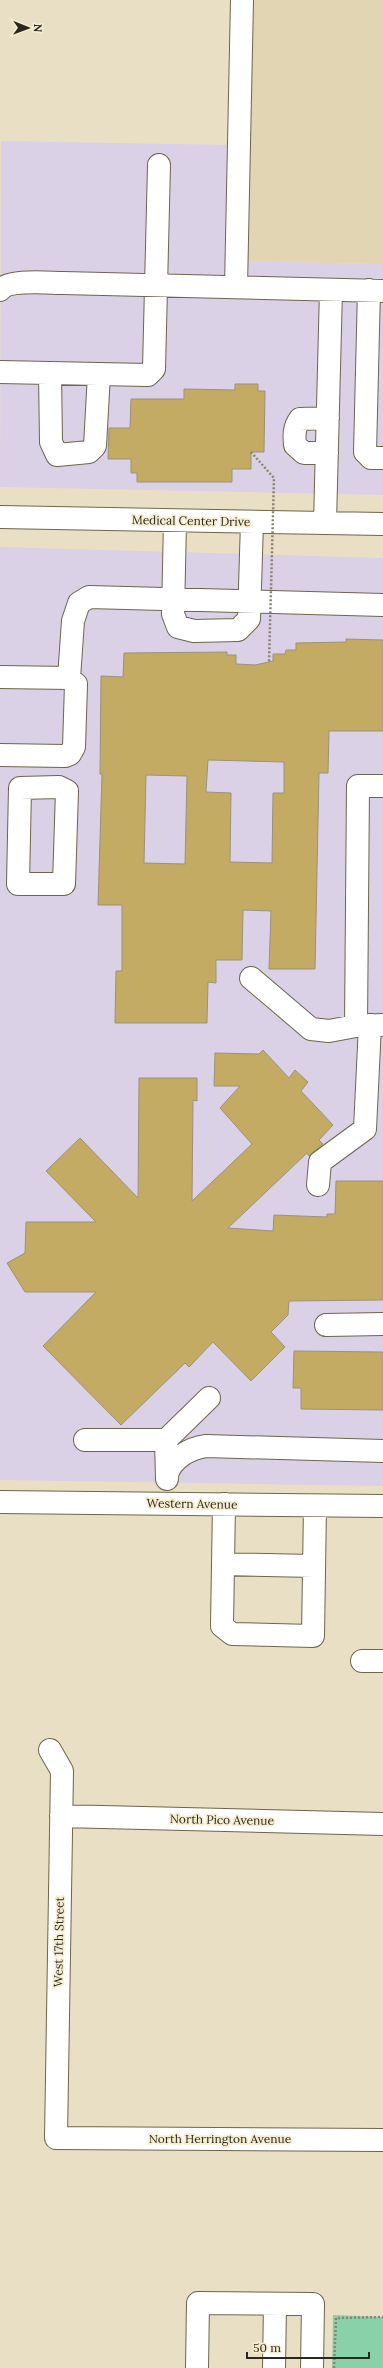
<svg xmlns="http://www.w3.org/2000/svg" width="383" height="2368" font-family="Lora,serif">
<rect width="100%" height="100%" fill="#e9dfc4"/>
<path fill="#e1d5b3" d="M235 0H383V264L229 261Z"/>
<path fill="#dbd1e6" d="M1 141 231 145 229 261 383 264V495L0 487Z
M0 547 383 558V1486L0 1480Z"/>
<path fill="#89d2a9" d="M333 2315 383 2317V2368H332Z"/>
<path fill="#c3ab64" stroke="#9b9279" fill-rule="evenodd" d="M235 384H258V391H265L264 452H251V469H232V482H137V473H131V459H108L109 428H130L131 399H184V389L235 390Z
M346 639 383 640V731H329L328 773H319L315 969H269L271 911 243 910 242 960H216V983L208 982 207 1023H115L116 971H122V905H98L102 774H100L101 676 123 677 124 653 227 652V655H236V664L255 665 273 661V654H285L286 650H296V643L346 642ZM208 760 284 762V793H273L272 863 230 862 231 793 206 792ZM146 775 187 776 185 864 144 863Z
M263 1050 289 1078 295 1070 308 1082 301 1091 333 1125 319 1140 323 1144 309 1156 307 1153 228 1228 273 1231 274 1215 327 1217V1214H335L336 1181H383V1300L289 1301 288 1315 271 1332 285 1347 251 1381 213 1342 189 1367 185 1363 121 1425 43 1346 96 1292H25L7 1263 25 1253 26 1222H96L46 1171 80 1138 138 1198 139 1078H197V1101L193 1100 192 1201 252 1144 220 1108 240 1086H214L215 1053 259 1054Z
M294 1351 383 1352V1410L301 1409V1388H293Z"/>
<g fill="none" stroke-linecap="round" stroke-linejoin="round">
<defs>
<path id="minor" d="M236 287 242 0
M0 290C9 279 48 283 63 283L383 291
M369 290 365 452 371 458H383
M0 372 148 375 154 369 159 165
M50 373 51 442 57 455 89 452 95 446 99 374
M327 453H304L295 445C294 435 294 427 300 419L328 418
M0 517 383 524
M175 521 173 614 178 627 194 631 238 630 249 619 252 522
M325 523 331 290
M0 677 69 678 76 684 74 747 70 754 65 756 0 755
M69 678 73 621 79 603 89 597 383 605
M383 786H358L356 1026 383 1025
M59 787 67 791 64 884H18L20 788Z
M251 978 311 1029 329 1031 356 1026
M318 1185 320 1162 365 1129 370 1025
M326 1325 383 1324
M85 1440H166L167 1479
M166 1440 209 1398
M167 1475C171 1459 190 1448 206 1446L383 1451
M0 1502 383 1506
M224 1504 222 1626 232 1634 313 1636 315 1506
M223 1564 314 1566
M362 1661H383
M50 1750 62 1771 56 2138 383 2140
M61 1816 383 1824
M197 2368 198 2303 313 2304 312 2368
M274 2368 275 2304"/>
</defs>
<use href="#minor" stroke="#6d654d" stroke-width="24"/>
<path stroke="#8a8371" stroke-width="2.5" stroke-dasharray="2 2" stroke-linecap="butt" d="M334 2368 336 2318 383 2317"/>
<use href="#minor" stroke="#fff" stroke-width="22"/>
<path stroke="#8a8371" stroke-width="2.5" stroke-dasharray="2 2" stroke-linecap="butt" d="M251 452 274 478 269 662"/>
</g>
<g text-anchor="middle" stroke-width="3.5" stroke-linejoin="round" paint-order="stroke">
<g font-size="12" fill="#2b281e" stroke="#f6edd1">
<text transform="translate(191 521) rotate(1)" y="4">Medical Center Drive</text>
<text transform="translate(192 1504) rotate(1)" y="4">Western Avenue</text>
<text transform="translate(222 1820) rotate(1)" y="4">North Pico Avenue</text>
<text transform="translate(59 1942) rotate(-89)" y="4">West 17th Street</text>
<text x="220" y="2143">North Herrington Avenue</text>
</g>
</g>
<g transform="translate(28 28) rotate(91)" stroke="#f6edd1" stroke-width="3" paint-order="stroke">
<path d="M0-3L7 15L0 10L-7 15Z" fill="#2b281e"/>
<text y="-6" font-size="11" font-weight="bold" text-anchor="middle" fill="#2b281e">N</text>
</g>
<path d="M247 2352v6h122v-6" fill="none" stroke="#2b281e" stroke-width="2"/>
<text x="253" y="2352" font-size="12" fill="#2b281e" stroke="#f6edd1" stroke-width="3" paint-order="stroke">50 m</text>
</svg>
